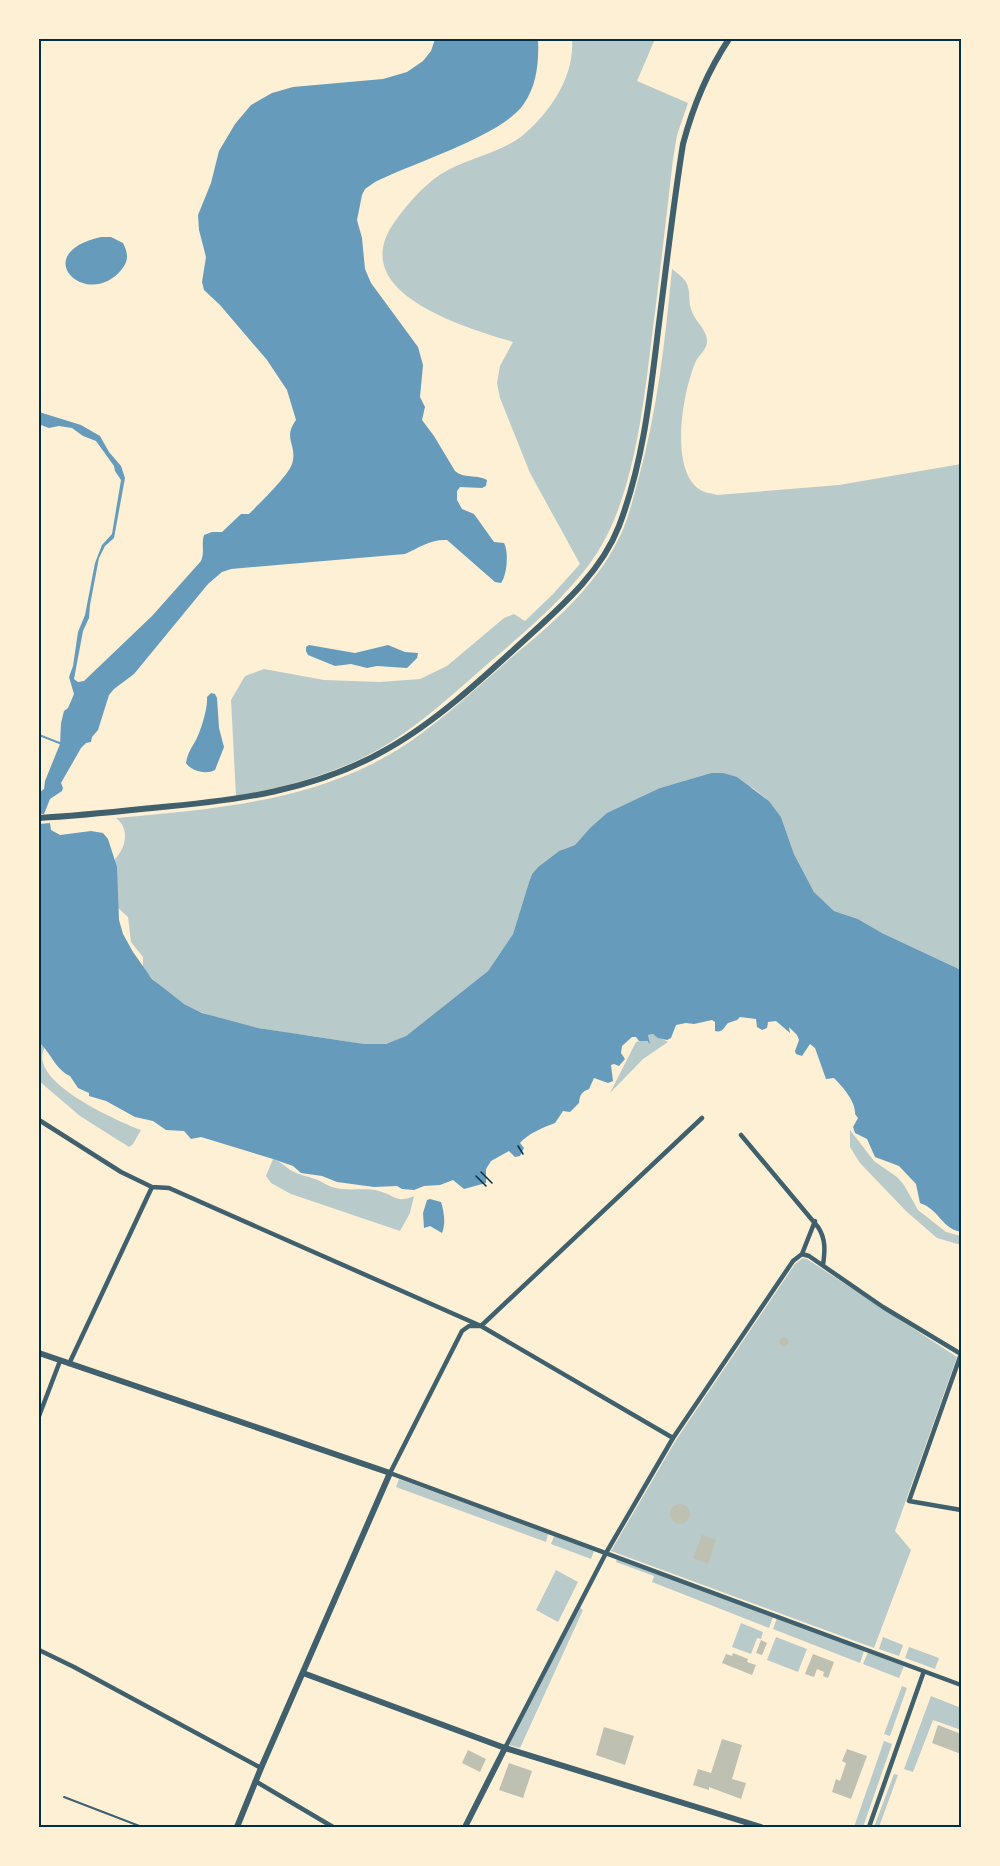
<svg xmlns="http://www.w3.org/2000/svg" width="1000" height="1866" font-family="'Crimson Pro',serif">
<rect width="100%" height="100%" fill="#fdf0d5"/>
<path fill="#b9caca" d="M572 39H655L637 81 688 103 677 135 673 159C666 220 659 282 651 344 643 409 633 497 597 553 567 599 516 639 475 675 450 697 425 719 397 738 350 770 292 786 236 796L231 700 245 676 264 669 324 680 380 682 420 679 447 666 504 618 514 614 525 621 553 594 580 564 530 473 500 398 497 383 500 366 513 342C464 327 342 292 396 220 410 201 427 181 448 170 472 157 499 153 522 136 550 113 575 76 572 39Z
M672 269C677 273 683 277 686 282 691 291 688 300 691 309 694 321 708 330 707 342 707 349 699 355 696 361 683 390 669 468 699 489 704 493 711 493 717 495L839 485 961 464V970L882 933 858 919 834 911 814 892 794 854 781 817 769 801 753 788 711 773 660 788 639 799 589 829 575 845 559 851 538 867 532 874 529 882 513 934 488 971 406 1036C400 1039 392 1043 385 1044 367 1047 348 1041 330 1039 282 1031 227 1028 184 1004 168 995 155 982 143 968V957L131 942 128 917 118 908 115 859C126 848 130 828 116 818 219 808 322 802 411 741 447 716 479 686 512 657 552 624 595 587 618 540 627 523 632 503 637 484 657 414 665 342 672 269Z
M653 1034 668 1042 643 1059 610 1093 636 1042 644 1040 649 1043 648 1035Z
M39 1042 45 1047C25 1081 118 1121 141 1130L133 1144 129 1147 80 1116 39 1081Z
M850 1130 874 1161 897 1177 904 1185 918 1210 946 1232 961 1236V1245L937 1238 906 1211 860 1163 850 1147Z
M273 1159C282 1162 285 1167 292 1171 299 1175 307 1176 315 1179 321 1181 326 1185 332 1187 347 1192 364 1187 379 1191 395 1195 396 1204 414 1196L410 1213 400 1231 291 1194 271 1183 266 1176Z
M803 1258 807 1259 957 1357 895 1531 911 1550 874 1648 611 1551 676 1440 795 1264Z
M399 1479 548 1534 546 1542 396 1487Z
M554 1536 594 1551 591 1559 551 1544Z
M617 1559 773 1617 769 1628 652 1582 654 1576 616 1562Z
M556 1570 578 1582 558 1622 536 1610Z
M580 1608 583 1610 520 1748 509 1745Z
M777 1618 864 1651 860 1663 773 1629Z
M741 1623 763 1632 761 1639 757 1638 751 1654 732 1647Z
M776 1637 807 1649 798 1672 767 1660Z
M883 1637 903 1645 899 1656 879 1649Z
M909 1647 939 1658 935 1669 905 1658Z
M868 1652 904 1666 899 1678 863 1664Z
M902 1686 907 1688 890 1736 884 1734Z
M931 1696 961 1708V1730L933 1720 913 1772 904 1769Z
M884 1741 892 1744 863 1827H854Z
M894 1774 898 1775 879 1827H874Z"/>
<path fill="#669bbc" d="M435 39H538C539 62 537 86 523 105 501 136 412 163 375 182L365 189 362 195 357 220 362 238 365 269 371 283 418 347 423 365 420 397 425 407 422 420 434 436 455 471C464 479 477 474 487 480L486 486 482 488 460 487 457 491V500L462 509 474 514 494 542 504 543C509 552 507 575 501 583L495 582 447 540C430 539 419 548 405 554L231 569 222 572 208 584 134 674 114 689 109 695 98 730 92 737 91 742 86 743 81 748 61 783 63 788 62 791 50 799 44 814H39V793L44 789 45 781 60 744 61 723 64 711 68 708 74 694 69 677 73 666 78 632 85 615 95 563 102 545 112 534 121 480 115 471 114 466 96 441 83 436 72 428 59 426 49 428 41 425 39 412 81 425 100 436 109 452 121 466 125 478 114 538 105 546 99 558 90 605 89 618 83 631 74 679 78 682 84 681 152 616 201 561C205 552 201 544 204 535L212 532H222L241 514H249C259 504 288 476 292 464 298 445 282 439 296 420L287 390 267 360 220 305 204 290 202 282 206 257 199 230 198 215 211 183 219 151 235 124 251 105 272 93 293 87 383 79 407 72 423 61 431 51Z
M101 237H111L123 243C128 253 129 260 122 269 88 312 26 254 101 237Z
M309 645 355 653 388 645 405 652 418 653 417 658 407 668 377 666 367 668 351 664 335 666 308 655 306 651V647Z
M211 693 215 694 217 698 219 728 224 747 215 770C206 775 191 771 186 763 188 752 191 749 196 740 201 731 208 707 207 697Z
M711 773H723L737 777 769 801 781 817 794 854 814 892 834 911 858 919 882 933 961 970V1232C941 1228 940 1210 920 1203L916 1184 899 1166 875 1157 867 1139 855 1133 853 1127 858 1118 855 1114C856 1102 843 1087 834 1078L826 1079 815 1048 810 1044 802 1056 796 1054 795 1051 799 1040 797 1035 789 1027 790 1033 776 1021 768 1022 767 1028 762 1030 757 1027 756 1019 740 1017 737 1020 728 1023C724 1027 723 1033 715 1031V1022L712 1020 694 1024 686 1023 676 1025 671 1038 667 1040 658 1038 653 1034 648 1035 650 1044 647 1041H639L636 1037H632L622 1046 621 1053 625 1059 619 1066 614 1064 611 1065 613 1081 608 1083 594 1078 589 1089C581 1092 580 1095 579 1103L570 1112 563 1111 555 1123C544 1127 527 1134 520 1143L524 1148 520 1156 515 1157 509 1151 491 1161 486 1169V1183L464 1189 453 1180 440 1185 424 1186 414 1190 402 1189 397 1186 374 1187 337 1182 322 1176 301 1173 293 1166 273 1159 201 1137 191 1139 184 1131 166 1130 153 1121 135 1117 106 1101 89 1096V1093L78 1088 70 1076C56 1070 50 1052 39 1042V824L50 823 51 830 60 835 91 831 103 833 108 839 117 867 119 920 123 934 133 952 152 979 184 1004 202 1013 258 1028 364 1044H386L406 1036 488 971 513 934 529 882 532 874 538 867 559 851 575 845 589 829 607 813 660 788Z
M430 1199 441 1202C444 1211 446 1224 442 1233L430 1226 424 1228 423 1213 427 1200Z"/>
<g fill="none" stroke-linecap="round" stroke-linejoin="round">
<path stroke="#669bbc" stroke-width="2" d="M39 735 62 744"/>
</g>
<path fill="#bec0b2" d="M779.5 1342a4.5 4.5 0 1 1 9 0a4.5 4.5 0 1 1-9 0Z
M670 1514a10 10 0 1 1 20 0a10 10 0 1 1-20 0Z
M702 1535 716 1540 708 1564 693 1558Z
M761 1640 767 1643 762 1655 756 1653Z
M733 1653 748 1659 747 1662 756 1665 752 1675 722 1663 726 1654 732 1656Z
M813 1654 834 1662 828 1678 823 1676 824 1672 817 1669 814 1677 805 1674Z
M938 1725 961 1734V1754L932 1743Z
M604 1727 634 1736 625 1765 596 1755Z
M722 1739 742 1745 732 1779 746 1783 741 1799 709 1787V1790L693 1785 698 1769 711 1773Z
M847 1749 867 1756 851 1799 832 1792 836 1779 840 1781 846 1763 842 1761Z
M468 1750 486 1759 480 1772 462 1763Z
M509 1763 532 1771 523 1798 499 1790Z"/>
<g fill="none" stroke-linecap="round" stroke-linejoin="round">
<path stroke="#003049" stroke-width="1.5" d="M518 1146 523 1154
M481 1172 492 1183
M476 1176 486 1186"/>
<path stroke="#3f606c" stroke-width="2" d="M64 1797 142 1827"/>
<path stroke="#3f606c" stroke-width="4.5" d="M702 1118 481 1326H469L462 1331 390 1473 961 1685
M39 1120 121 1172 152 1187 169 1188 481 1326 673 1438
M741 1135 818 1227C826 1239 825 1251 823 1265
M802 1254 809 1256 883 1307 961 1354
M961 1354 909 1501 961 1510
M69 1364 152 1187
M39 1416 60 1361
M39 1650 74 1667 261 1768
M505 1748 606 1553 673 1438 793 1261 802 1254 815 1221
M255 1781 333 1827
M869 1827 924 1671"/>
<path stroke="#3f606c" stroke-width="6" d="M39 818C77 816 114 812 152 808 234 801 316 791 389 748 435 722 481 680 520 644 557 610 600 575 619 526 643 463 650 397 658 331 666 269 673 206 683 144 693 106 707 72 729 39
M39 1353 390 1473 261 1768 237 1827
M303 1673 505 1748 761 1827
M465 1827 505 1748"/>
</g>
<rect width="1000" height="1866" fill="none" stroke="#fdf0d5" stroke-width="81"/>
<rect x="40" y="40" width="920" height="1786" fill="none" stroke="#003049" stroke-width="2"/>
</svg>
